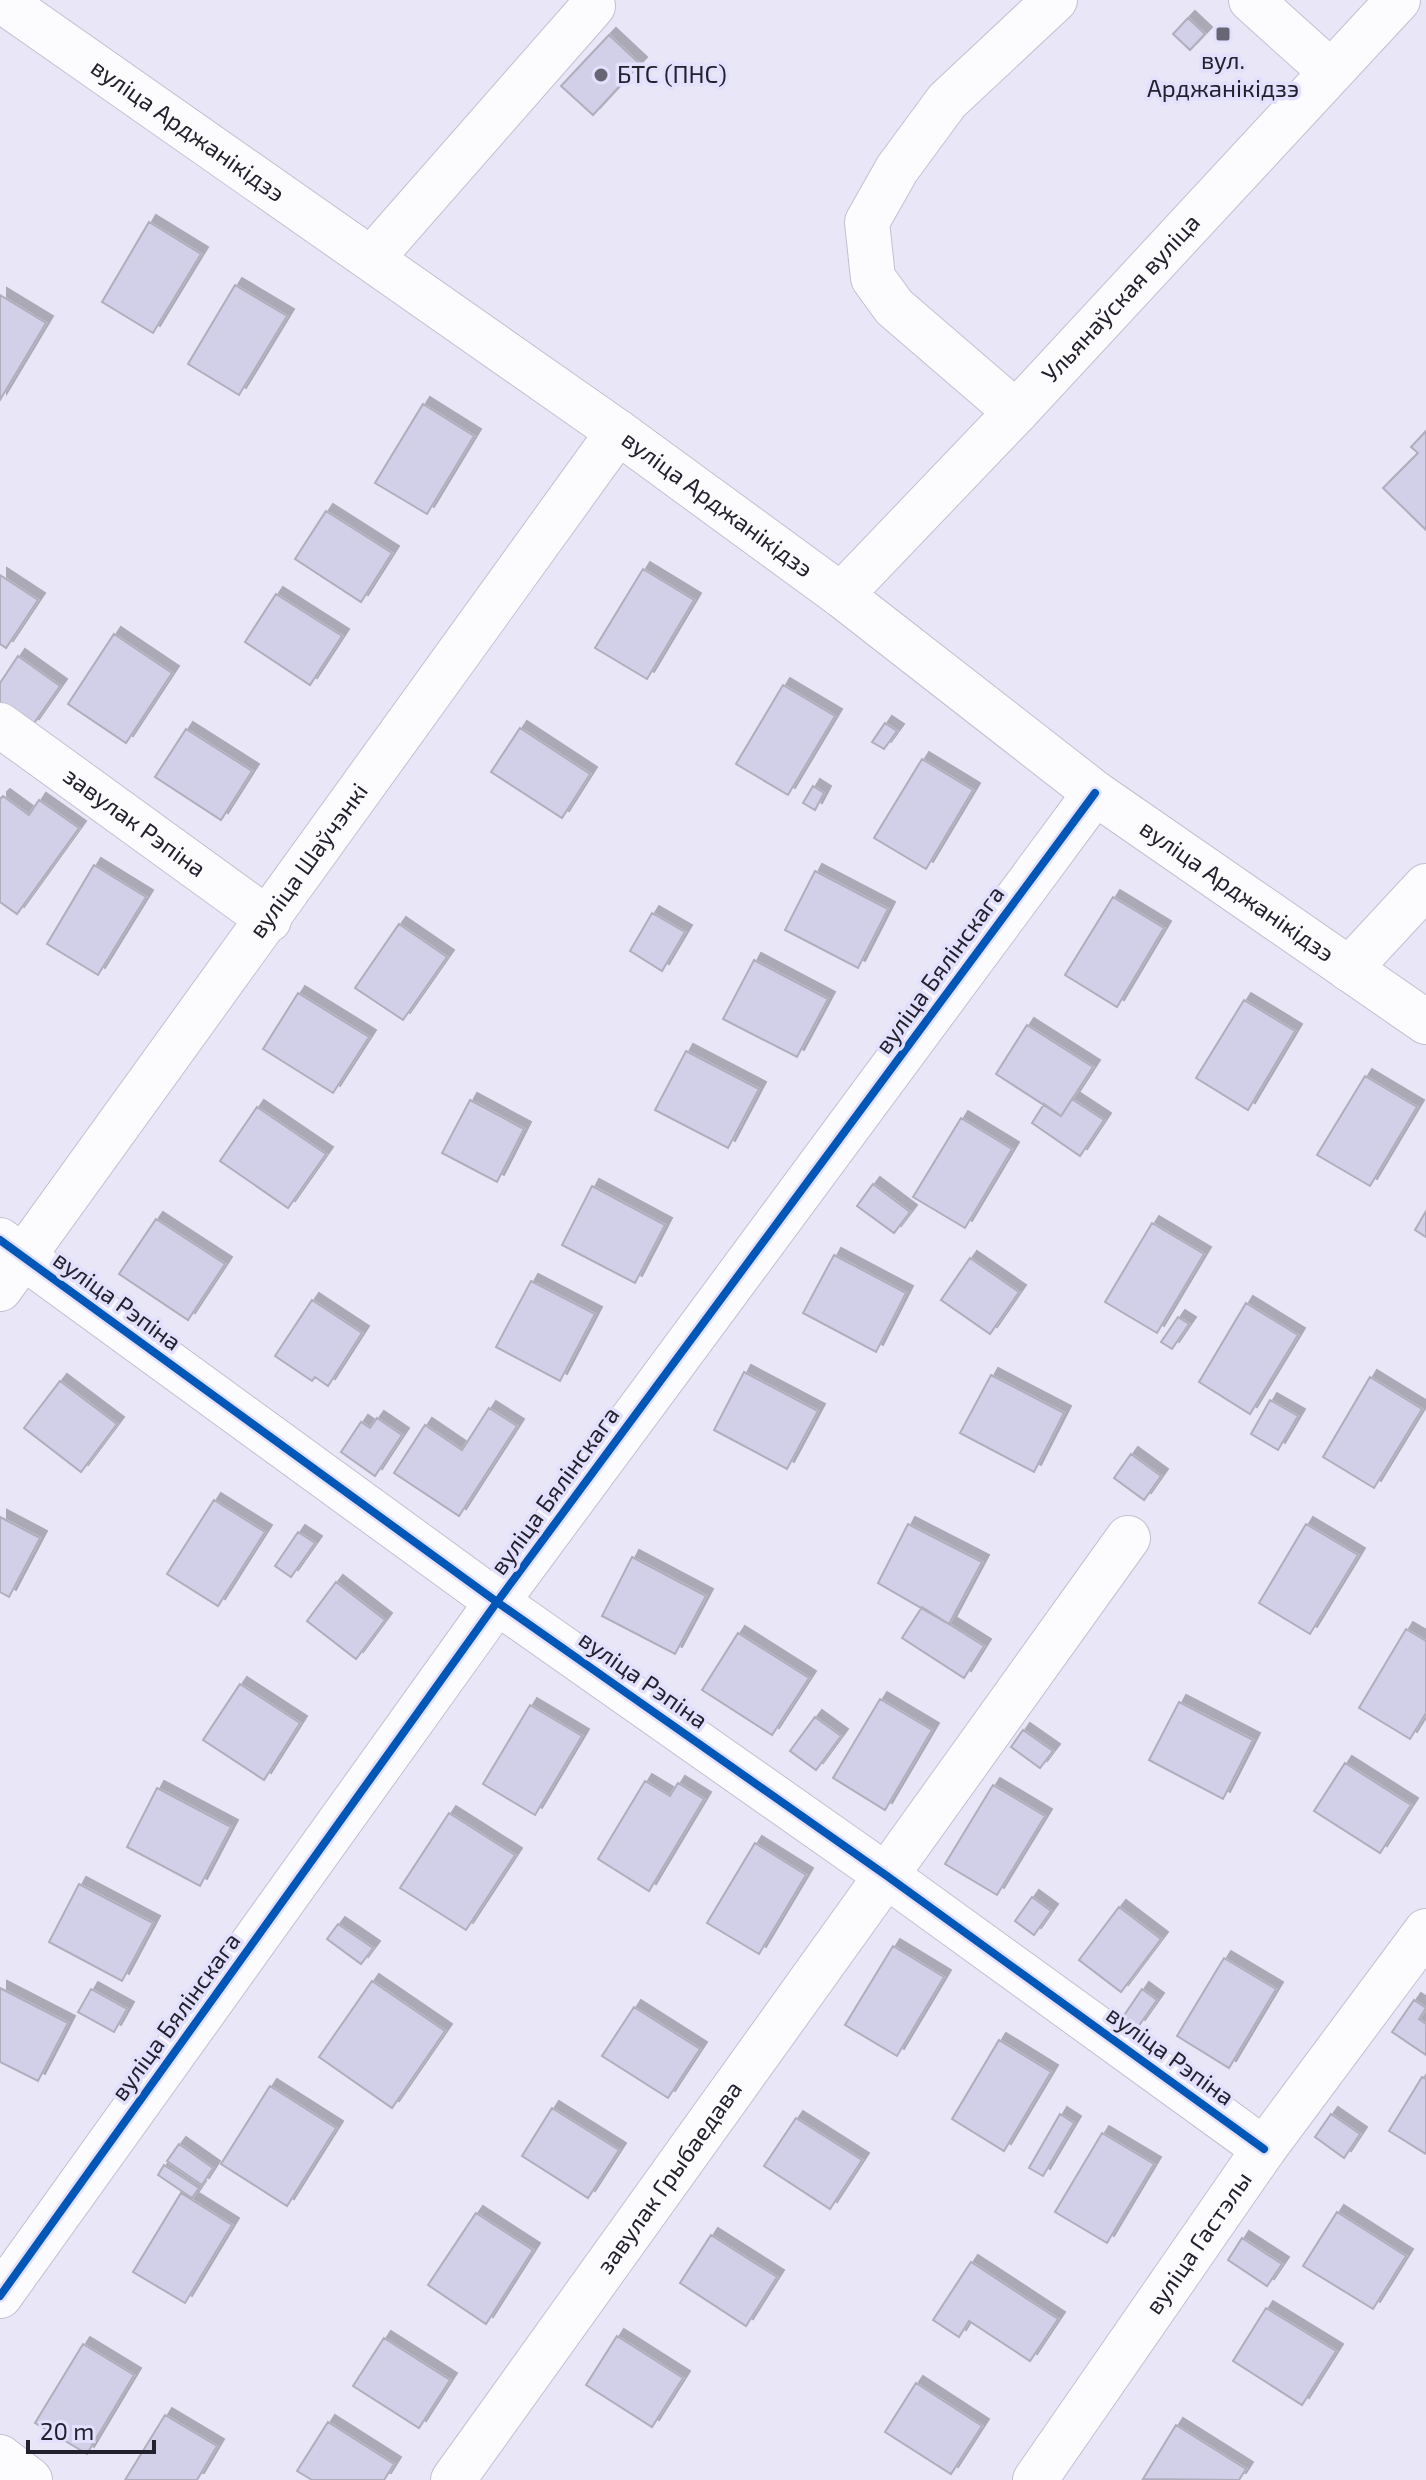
<svg xmlns="http://www.w3.org/2000/svg" width="1426" height="2480" font-family="'Exo 2',sans-serif">
<defs>
<filter id="shadow"><feDropShadow dx="7" dy="-7" stdDeviation="0" flood-color="#0004"/></filter>
</defs>
<rect width="100%" height="100%" fill="#e8e6f7"/>
<path fill="#d2cfe8" stroke="#b0aebc" stroke-width="2" filter="url(#shadow)" d="M1188 18 1205 34 1190 50 1173 34Z
M609 35 640 64 593 115 561 86Z
M149 222 201 254 153 333 102 302Z
M235 285 287 316 239 395 188 364Z
M0 295 46 323 0 400Z
M423 404 474 436 427 514 375 483Z
M1426 431V530L1383 488 1418 453 1411 447Z
M326 511 392 553 361 602 295 559Z
M643 569 694 600 647 679 595 648Z
M0 575 38 600 6 648 0 644Z
M276 594 342 636 310 685 245 642Z
M114 634 172 673 126 743 68 704Z
M18 656 60 686 32 726 0 704V683Z
M783 685 835 716 788 795 736 764Z
M885 723 897 731 884 749 872 742Z
M520 728 590 774 562 818 491 772Z
M186 729 252 771 221 820 155 777Z
M922 759 973 790 926 869 874 838Z
M813 786 824 793 815 810 803 803Z
M3 796 29 815 39 800 79 828 17 914 0 902V799Z
M94 865 146 897 98 975 47 944Z
M815 871 888 909 858 968 785 930Z
M1113 897 1164 928 1117 1007 1065 975Z
M652 913 685 932 662 971 630 951Z
M399 924 447 957 403 1020 355 988Z
M754 960 828 999 797 1057 723 1019Z
M298 993 369 1037 333 1093 263 1049Z
M1244 1000 1295 1031 1248 1110 1196 1078Z
M1027 1025 1093 1067 1061 1116 996 1074Z
M686 1051 759 1089 728 1148 655 1110Z
M1365 1076 1417 1107 1370 1186 1317 1155Z
M1072 1099 1104 1120 1080 1156 1032 1123 1044 1104 1061 1116Z
M470 1100 524 1129 497 1182 442 1153Z
M257 1107 326 1154 288 1208 220 1161Z
M961 1118 1012 1149 965 1228 913 1197Z
M873 1184 910 1212 894 1233 857 1206Z
M592 1186 665 1225 635 1283 562 1245Z
M1426 1211V1237L1415 1230Z
M156 1219 225 1264 188 1320 119 1274Z
M1152 1223 1204 1254 1157 1333 1105 1302Z
M834 1255 906 1293 876 1352 803 1313Z
M970 1258 1019 1292 990 1334 941 1300Z
M531 1281 595 1314 560 1381 496 1347Z
M312 1300 362 1333 328 1386 315 1377 312 1381 275 1356Z
M1246 1303 1298 1335 1250 1414 1199 1382Z
M1178 1317 1189 1324 1172 1349 1161 1342Z
M744 1372 818 1411 787 1469 714 1430Z
M991 1375 1064 1413 1034 1472 960 1433Z
M1370 1377 1422 1409 1374 1488 1323 1457Z
M60 1381 117 1424 81 1472 24 1428Z
M1270 1400 1298 1416 1278 1450 1251 1434Z
M489 1408 517 1426 459 1516 394 1473 425 1425 462 1450Z
M377 1418 402 1435 375 1476 341 1452 361 1422 370 1428Z
M1131 1454 1161 1476 1144 1500 1114 1478Z
M214 1500 265 1532 218 1606 167 1574Z
M0 1517 40 1538 9 1597 0 1592Z
M908 1524 982 1562 949 1624 878 1583Z
M1306 1524 1358 1555 1310 1634 1259 1603Z
M298 1532 315 1543 291 1577 275 1566Z
M632 1557 706 1596 675 1654 602 1616Z
M336 1582 385 1620 356 1659 307 1621Z
M922 1607 984 1646 964 1678 902 1638Z
M1406 1629 1426 1641V1713L1410 1739 1359 1708Z
M738 1633 809 1678 772 1735 702 1690Z
M240 1684 300 1723 264 1780 203 1740Z
M880 1699 932 1730 885 1810 833 1778Z
M1179 1702 1253 1740 1223 1799 1149 1760Z
M530 1705 582 1736 535 1815 483 1784Z
M815 1717 841 1736 816 1770 790 1751Z
M1023 1730 1053 1751 1040 1768 1011 1747Z
M1345 1763 1411 1805 1380 1853 1314 1811Z
M645 1781 670 1796 678 1783 704 1799 649 1891 598 1859Z
M993 1785 1045 1816 997 1895 945 1864Z
M157 1788 231 1827 200 1886 127 1847Z
M449 1813 515 1855 466 1930 400 1888Z
M755 1843 806 1875 759 1954 707 1923Z
M79 1884 153 1923 122 1981 49 1942Z
M1032 1897 1051 1911 1034 1935 1015 1921Z
M1119 1907 1161 1939 1121 1992 1079 1960Z
M338 1924 373 1948 361 1964 327 1939Z
M893 1946 944 1977 897 2056 845 2025Z
M1224 1958 1276 1989 1229 2068 1177 2036Z
M372 1981 445 2031 392 2108 319 2057Z
M0 1988 68 2023 38 2081 0 2062Z
M91 1989 127 2009 114 2032 78 2012Z
M1142 1989 1157 2000 1138 2027 1123 2017Z
M1414 2000 1426 2008 1419 2019 1426 2024V2055L1392 2032Z
M634 2007 700 2049 668 2098 602 2056Z
M999 2040 1051 2072 1004 2151 952 2119Z
M1422 2077 1426 2079V2154L1389 2131Z
M270 2086 336 2128 287 2206 221 2164Z
M552 2108 619 2150 588 2198 522 2156Z
M1060 2114 1074 2123 1043 2176 1029 2168Z
M1331 2114 1360 2134 1344 2158 1315 2137Z
M796 2118 862 2160 830 2209 764 2166Z
M1102 2133 1154 2164 1107 2243 1055 2212Z
M179 2144 213 2168 202 2185 167 2161Z
M164 2165 199 2188 192 2198 158 2175Z
M181 2193 232 2225 185 2303 133 2272Z
M1337 2212 1406 2256 1373 2309 1303 2266Z
M476 2213 533 2250 486 2324 428 2285Z
M711 2235 777 2277 746 2326 680 2283Z
M1242 2238 1282 2264 1267 2286 1228 2260Z
M971 2262 1058 2319 1030 2361 969 2321 959 2337 933 2320Z
M1266 2308 1336 2351 1302 2405 1233 2361Z
M617 2336 683 2378 652 2427 586 2385Z
M384 2338 450 2380 419 2428 353 2386Z
M83 2344 134 2375 87 2454 35 2423Z
M916 2383 982 2426 951 2474 885 2432Z
M165 2415 217 2446 197 2480H125Z
M328 2422 394 2464 384 2480H312L297 2471Z
M1176 2425 1246 2469 1239 2480 1143 2479Z"/>
<g fill="none" stroke-linecap="round" stroke-linejoin="round">
<defs>
<g id="minor">
<path d="M1251 0 1330 71"/>
<path d="M372 258 593 6"/>
<path d="M1016 412 894 307 873 278 867 222 897 169 947 101 1055 0"/>
<path id="s1" d="M0 725 269 920"/>
<path d="M1349 969 1426 886"/>
<path d="M0 1240 497 1602 887 1876 1264 2149"/>
<path id="s2" d="M0 1289 618 432"/>
<path d="M0 2296 497 1602 1095 793"/>
<path d="M0 2457 30 2480"/>
<path id="s3" d="M453 2480 1128 1538"/>
<path id="s4" d="M1035 2480 1264 2149 1426 1931"/>
</g>
<g id="major">
<path id="s5" d="M1 0 618 432 841 595 1095 793 1426 1022"/>
<path id="s6" d="M841 595 1016 412 1398 0"/>
</g>
</defs>
<use href="#minor" stroke="#c3c1cf" stroke-width="46"/>
<use href="#major" stroke="#c3c1cf" stroke-width="46"/>
<use href="#minor" stroke="#fcfbfe" stroke-width="44"/>
<use href="#major" stroke="#fcfbfe" stroke-width="44"/>
<defs>
<path id="cycleway" d="M0 1240 497 1602 887 1876 1264 2149
M0 2296 497 1602 1095 793"/>
</defs>
<use href="#cycleway" stroke="#e2e0fd" stroke-width="13"/>
<use href="#cycleway" stroke="#0057b8" stroke-width="8"/>
</g>
<g fill="#686674" stroke="#e2e0fd" stroke-width="3">
<rect x="1215" y="26" width="16" height="16" rx="4"/>
<circle cx="601" cy="75" r="8"/>
</g>
<g text-anchor="middle" stroke-width="7" stroke-linejoin="round" paint-order="stroke">
<g font-size="24" fill="#23212e" stroke="#e2e0fd">
<text x="1223" y="69">вул.<tspan x="1223" dy="28">Арджанікідзэ</tspan></text>
<text x="617" y="83" text-anchor="start">БТС (ПНС)</text>
</g>
<g font-size="24" fill="#23212e" stroke="#e2e0fd">
<text dy="8" stroke="none"><textPath href="#s5" startOffset="228">вуліца Арджанікідзэ</textPath></text>
<text dy="8" stroke="none"><textPath href="#s6" startOffset="408">Ульянаўская вуліца</textPath></text>
<text dy="8" stroke="none"><textPath href="#s5" startOffset="876">вуліца Арджанікідзэ</textPath></text>
<text dy="8" stroke="none"><textPath href="#s1" startOffset="166">завулак Рэпіна</textPath></text>
<text dy="8" stroke="none"><textPath href="#s2" startOffset="528">вуліца Шаўчэнкі</textPath></text>
<text dy="8" stroke="none"><textPath href="#s5" startOffset="1524">вуліца Арджанікідзэ</textPath></text>
<text transform="translate(940 970) rotate(-54)" y="8">вуліца Бялінскага</text>
<text transform="translate(117 1301) rotate(36)" y="8">вуліца Рэпіна</text>
<text transform="translate(555 1491) rotate(-54)" y="8">вуліца Бялінскага</text>
<text transform="translate(643 1680) rotate(35)" y="8">вуліца Рэпіна</text>
<text transform="translate(176 2017) rotate(-54)" y="8">вуліца Бялінскага</text>
<text transform="translate(1170 2056) rotate(36)" y="8">вуліца Рэпіна</text>
<text dy="8" stroke="none"><textPath href="#s3" startOffset="372">завулак Грыбаедава</textPath></text>
<text dy="8" stroke="none"><textPath href="#s4" startOffset="288">вуліца Гастэлы</textPath></text>
</g>
</g>
<path d="M28 2440v12h126v-12" fill="none" stroke="#23212e" stroke-width="4"/>
<text x="40" y="2440" font-size="24" fill="#23212e" stroke="#e2e0fd" stroke-width="6" paint-order="stroke">20 m</text>
</svg>
